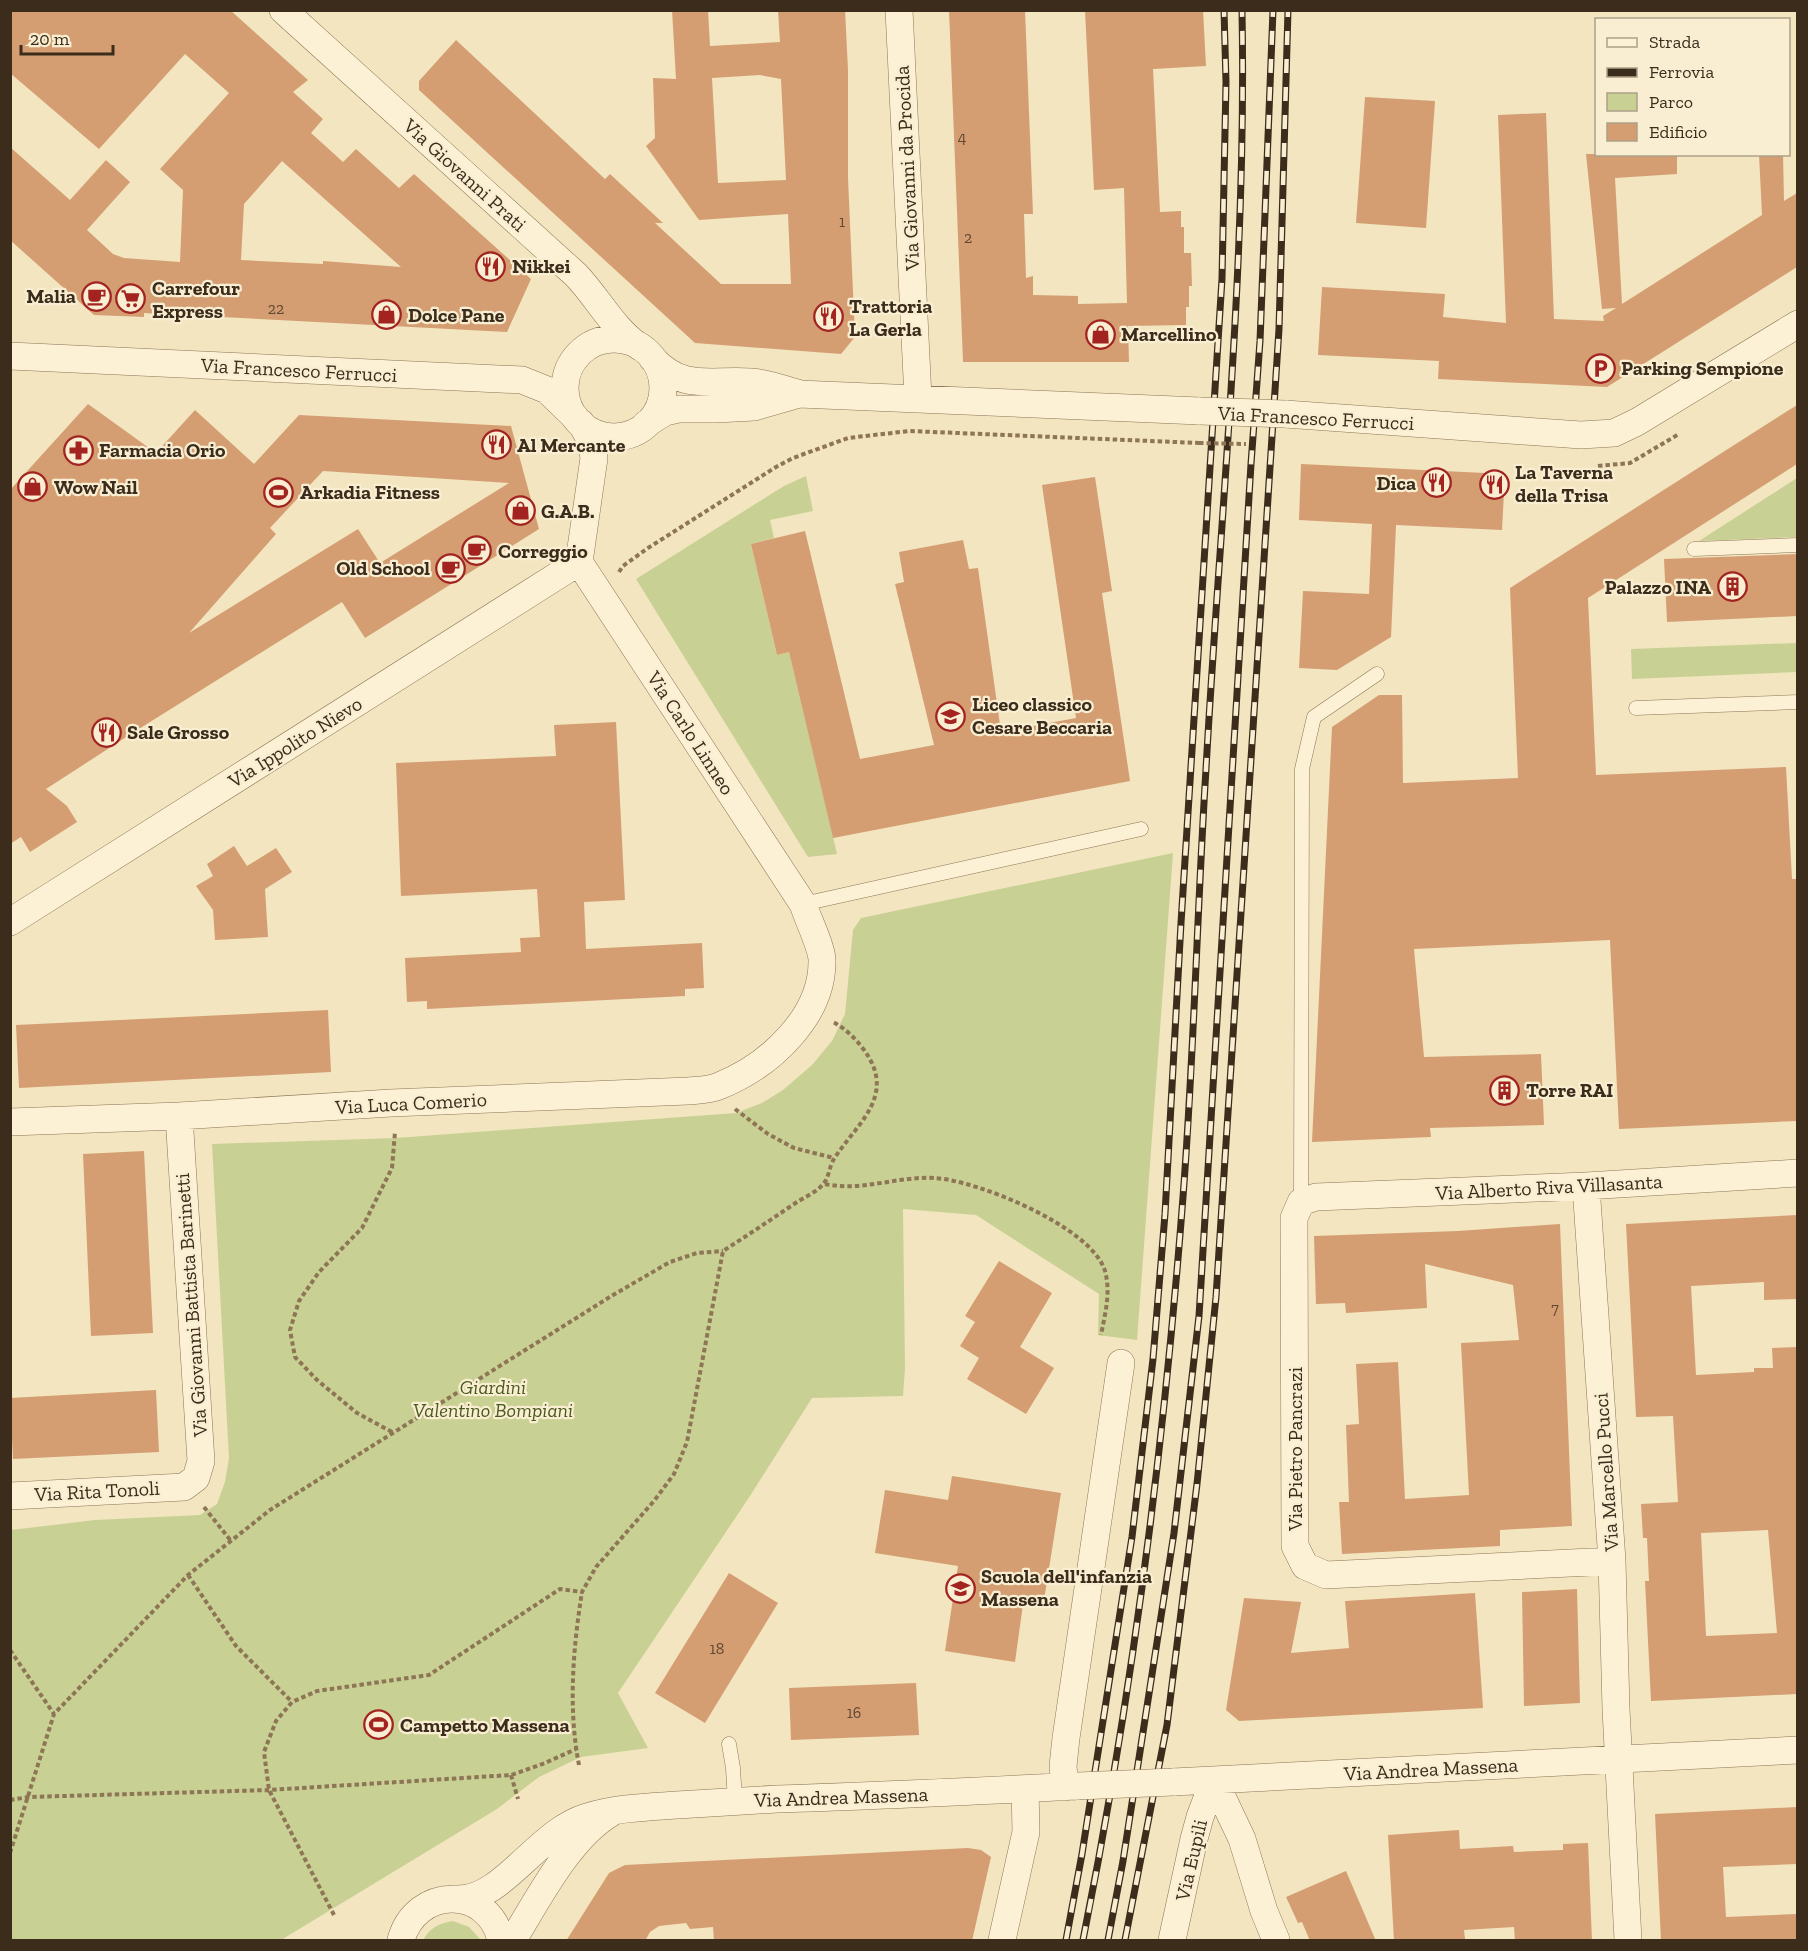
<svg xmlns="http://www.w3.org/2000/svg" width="1808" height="1951" font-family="'Zilla Slab',serif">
<rect width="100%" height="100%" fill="#f2e5c0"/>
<path fill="#c8d193" d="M806 476 813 511 770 520 774 538 751 544 777 655 789 652 837 854 808 857 636 579 784 486Z
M1797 478V537L1699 541Z
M1797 643V672L1632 679 1631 649Z
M1173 853 1137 1340 1098 1335 1099 1294 976 1215 903 1209 905 1368 903 1396 812 1398 748 1499 618 1693 648 1748 581 1757 539 1777 497 1809 281 1940H11V1530L95 1520 200 1515 217 1504 225 1482 229 1458 212 1144 396 1138 736 1113 762 1103 783 1090 812 1065 832 1041 845 1014 853 930 861 918Z
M453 1921 469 1927 481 1940H423C430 1928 439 1923 453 1921Z"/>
<path fill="#d49e72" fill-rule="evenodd" d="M10 10H230L308 80 293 92 323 119 311 133 343 162 356 149 399 188 414 174 531 279 507 332 144 313V317L94 315 10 240V147L70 200 106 160 130 182 87 230 113 254 124 258 180 262 183 190 160 169 229 93 185 54 99 149 10 73ZM282 161 401 267 323 261V264L241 260 244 204Z
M672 10H708L710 46 780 42 778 10H845L848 70V178L855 337 841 354 695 343 419 90V81L456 40 605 179 610 174 663 223H655L721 284H791L788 214 699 220 646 146 655 138 653 78 676 79ZM760 75 781 79 786 180 718 183 712 78Z
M949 10H1025L1033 214H1024L1026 278 1033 276V295L1078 296V304L1127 303 1124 188 1094 190 1085 10H1203L1206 66 1153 69 1160 212 1181 211V227H1184V253H1191L1192 286H1189V307H1186V325L1128 326 1129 362H963Z
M1365 97 1435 101 1426 228 1356 223Z
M1546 113 1554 319 1604 321 1603 316 1616 308 1602 309 1586 154H1677V174L1615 178 1622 304 1762 215 1759 154H1783L1784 201 1797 193V267L1607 387 1438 379 1439 361 1318 355 1322 287 1445 294 1443 317 1506 323 1498 115Z
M88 404 156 453 195 410 254 464 299 415 511 426 539 529 365 638 342 602 134 732 46 789 67 806 77 822 30 852 21 837 10 844V490ZM323 471 509 483 380 563 358 529 189 633 276 534 270 528Z
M1797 405V464L1588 598 1596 775 1786 767 1792 879H1797V1121L1619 1129 1610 940 1414 949 1424 1057 1541 1054 1544 1125 1430 1128 1431 1137 1312 1142 1332 727 1379 695H1402L1403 783 1518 778 1510 588Z
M1301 464 1505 474 1502 530 1396 525 1391 637 1337 670 1299 668 1303 591 1369 594 1372 524 1299 520Z
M1095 477 1112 591 1102 593 1130 781 833 838 789 652 777 655 751 544 805 531 860 759 934 745 895 584 904 582 899 552 963 540 969 569 978 568 1001 732 1076 718 1042 485Z
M1797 554V616L1667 622 1664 559Z
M616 722 625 900 584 902 586 949 702 943 704 988 685 989V996L427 1009V1001L407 1002 405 958 521 952 520 938 540 937 537 889 401 896 396 763 556 756 554 725Z
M234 846 247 866 276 848 292 872 265 889 268 937 215 940 213 910 196 886 213 876 207 864Z
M328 1010 331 1072 19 1088 16 1025Z
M144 1151 153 1333 91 1336 83 1154Z
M1797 1215V1299L1764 1300V1282L1691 1286 1696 1375 1754 1372V1368H1773L1772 1348 1797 1347V1694L1651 1701 1645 1581H1649L1647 1538H1643L1641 1504 1678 1502 1673 1416 1636 1417 1626 1224ZM1768 1530 1777 1633 1706 1636 1701 1533Z
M1560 1224 1572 1526 1500 1530V1546L1342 1554 1339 1502H1349L1346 1425 1359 1424 1356 1364 1398 1362 1405 1499 1469 1495 1461 1343 1519 1340 1513 1285 1425 1264 1427 1308 1346 1313 1345 1303 1316 1304 1314 1236 1458 1231Z
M999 1261 1052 1293 1020 1347 1054 1368 1026 1414 967 1379 979 1358 960 1346 975 1322 965 1316Z
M156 1390 159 1452 13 1459 10 1398Z
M952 1476 1061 1493 1044 1600 1024 1597 1015 1662 945 1651 958 1566 875 1553 885 1490 948 1500Z
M729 1573 778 1603 705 1723 655 1693Z
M1577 1589 1580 1703 1524 1706 1522 1592Z
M1475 1593 1483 1708 1239 1721 1226 1710 1244 1598 1301 1602 1291 1653 1349 1648 1345 1601Z
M916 1683 919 1735 791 1740 789 1688Z
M1797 1807V1864L1723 1867 1726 1917 1797 1914V1941H1661L1655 1814Z
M1459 1830 1460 1849 1513 1846 1514 1852 1563 1850V1844L1588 1843 1592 1941H1515L1514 1927 1464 1930 1465 1939 1394 1941 1388 1835Z
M968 1848 981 1850 991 1857 972 1941H714L713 1927 690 1929 686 1923 659 1926 650 1932 645 1941H566L609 1873 625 1865Z
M1346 1871 1376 1941H1310L1302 1922 1298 1923 1286 1897Z"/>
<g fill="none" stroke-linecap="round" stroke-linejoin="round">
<defs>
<path id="service" d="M1694 549 1798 545
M1636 708 1798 702
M803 904 1141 829
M1301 1202 1302 769 1314 717 1377 674
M729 1744 733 1768 735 1801"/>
<path id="minor" d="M283 10 576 275C598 298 614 330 640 347
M899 10 918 398
M565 388a49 49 0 1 1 98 0a49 49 0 1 1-98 0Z
M10 356 522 380 547 390 575 417
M652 358C683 392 711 379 751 382 768 383 785 390 801 394
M1285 414 1581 435 1614 433 1637 422 1798 324
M646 424 665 412 678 409H716L754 407 799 394 1200 411
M579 562 594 458 591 441 581 423
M10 922 579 562
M10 1122 179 1116 391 1103 688 1091C698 1090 710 1090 719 1086 769 1066 823 1017 822 960 822 948 807 917 803 904L579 562
M1586 1186 1612 1561 1616 1709 1628 1940
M10 1496 184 1487 196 1478 201 1461 179 1116
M1612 1561 1326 1575 1305 1566 1295 1546 1294 1218 1301 1202 1316 1197 1586 1186 1798 1173
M1214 1780 1242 1839 1264 1911 1276 1940
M1173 1782 1798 1750
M1065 1787 1063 1766 1066 1738 1121 1363
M455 1899C503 1902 536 1832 587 1817 616 1808 647 1807 677 1805 710 1803 744 1801 777 1799 877 1796 977 1791 1078 1786
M401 1940C416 1886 488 1885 501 1940
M513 1940C538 1899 569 1838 611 1813
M1002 1940 1026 1832 1025 1789
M1172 1940 1194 1839 1200 1817 1214 1780"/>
</defs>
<use href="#service" stroke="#8d7556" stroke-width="15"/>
<use href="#minor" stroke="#8d7556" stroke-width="28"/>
<path stroke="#8d7556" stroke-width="4" stroke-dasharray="4.5 3" stroke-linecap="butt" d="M1598 466 1630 463 1679 434
M619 572 623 566 648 548 776 467 793 458 848 438 909 431 1199 443
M735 1109 768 1134 794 1148 834 1158
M825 1184C861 1192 897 1176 934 1178 977 1180 1092 1227 1105 1271 1111 1293 1105 1314 1101 1335
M392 1432 357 1413 317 1380 295 1357 290 1330 299 1301 319 1272 362 1228 392 1168 395 1132
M204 1507 231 1541
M188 1575 236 1646 292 1702
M10 1650 54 1714
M579 1765C568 1709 573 1648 582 1592
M511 1775 518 1799
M10 1800 29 1797 269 1790 511 1775 545 1763 576 1749
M10 1853 54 1714 188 1575 270 1510 613 1295 670 1262 697 1253 723 1251
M334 1915 269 1790 264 1752 276 1721 292 1702 317 1691 429 1675 560 1589 582 1592 596 1567 654 1501 674 1474 687 1442 723 1251C748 1235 772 1219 797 1202 805 1197 817 1192 823 1184 829 1179 829 1166 834 1159 856 1124 898 1096 864 1050 856 1039 845 1028 833 1022"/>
<use href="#service" stroke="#fcf1d4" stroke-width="14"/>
<use href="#minor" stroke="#fcf1d4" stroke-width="27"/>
<defs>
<path id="rail" d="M1066 1940 1082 1854 1132 1537 1153 1359 1165 1214 1181 923 1222 279 1226 82 1224 10
M1083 1940C1132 1696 1164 1446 1183 1197 1194 1055 1197 912 1206 769 1220 516 1247 264 1242 10
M1108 1940 1123 1861 1174 1533 1199 1316 1251 464 1260 341 1273 10
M1125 1940 1167 1725 1197 1484 1216 1297 1279 329 1288 10"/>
</defs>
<use href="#rail" stroke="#3b2c1c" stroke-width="7"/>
<use href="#rail" stroke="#f9eed1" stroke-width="4.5" stroke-dasharray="14" stroke-linecap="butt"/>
<defs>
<path id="minor-bridge" d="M1200 411 1285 414
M1078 1786 1173 1782"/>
</defs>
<use href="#minor-bridge" stroke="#8d7556" stroke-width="28" stroke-linecap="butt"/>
<path stroke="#8d7556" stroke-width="4" stroke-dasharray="4.5 3" stroke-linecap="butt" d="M1199 443 1246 444"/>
<use href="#minor-bridge" stroke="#fcf1d4" stroke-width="27"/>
</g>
<defs>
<symbol id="restaurant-ring" viewBox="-11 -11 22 22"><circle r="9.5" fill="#f9eed1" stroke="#a22320" stroke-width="1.5"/><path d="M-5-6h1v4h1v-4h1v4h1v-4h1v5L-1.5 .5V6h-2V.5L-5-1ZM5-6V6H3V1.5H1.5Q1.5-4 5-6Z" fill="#a22320"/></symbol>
<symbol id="cafe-ring" viewBox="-11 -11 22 22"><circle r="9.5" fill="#f9eed1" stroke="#a22320" stroke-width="1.5"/><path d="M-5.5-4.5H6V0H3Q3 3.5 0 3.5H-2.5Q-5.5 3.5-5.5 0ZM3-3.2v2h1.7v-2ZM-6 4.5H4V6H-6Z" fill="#a22320"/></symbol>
<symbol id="supermarket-ring" viewBox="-11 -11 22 22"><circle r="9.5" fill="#f9eed1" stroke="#a22320" stroke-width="1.5"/><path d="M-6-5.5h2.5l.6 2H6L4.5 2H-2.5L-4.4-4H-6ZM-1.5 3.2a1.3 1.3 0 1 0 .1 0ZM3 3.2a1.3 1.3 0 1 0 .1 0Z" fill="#a22320"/></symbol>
<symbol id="shop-ring" viewBox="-11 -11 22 22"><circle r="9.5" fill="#f9eed1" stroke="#a22320" stroke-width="1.5"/><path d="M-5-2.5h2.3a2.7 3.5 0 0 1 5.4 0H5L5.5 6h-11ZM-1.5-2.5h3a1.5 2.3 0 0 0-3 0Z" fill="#a22320"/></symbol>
<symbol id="parking-ring" viewBox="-11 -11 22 22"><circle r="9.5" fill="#f9eed1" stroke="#a22320" stroke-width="1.5"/><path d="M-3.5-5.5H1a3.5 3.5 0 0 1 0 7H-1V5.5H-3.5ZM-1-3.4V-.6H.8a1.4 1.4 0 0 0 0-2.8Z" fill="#a22320"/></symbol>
<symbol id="pharmacy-ring" viewBox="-11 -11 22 22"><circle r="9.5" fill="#f9eed1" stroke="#a22320" stroke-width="1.5"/><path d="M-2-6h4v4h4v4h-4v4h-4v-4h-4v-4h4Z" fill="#a22320"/></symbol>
<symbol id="stadium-ring" viewBox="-11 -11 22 22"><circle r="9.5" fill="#f9eed1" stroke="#a22320" stroke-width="1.5"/><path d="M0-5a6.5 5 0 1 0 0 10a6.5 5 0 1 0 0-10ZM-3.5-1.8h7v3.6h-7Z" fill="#a22320"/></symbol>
<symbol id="building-ring" viewBox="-11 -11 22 22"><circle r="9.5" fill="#f9eed1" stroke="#a22320" stroke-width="1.5"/><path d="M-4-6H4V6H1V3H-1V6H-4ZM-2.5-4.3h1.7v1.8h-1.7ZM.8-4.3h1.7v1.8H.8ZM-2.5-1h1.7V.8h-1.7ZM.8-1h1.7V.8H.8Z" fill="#a22320"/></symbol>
<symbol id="school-ring" viewBox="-11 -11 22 22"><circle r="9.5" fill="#f9eed1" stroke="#a22320" stroke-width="1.5"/><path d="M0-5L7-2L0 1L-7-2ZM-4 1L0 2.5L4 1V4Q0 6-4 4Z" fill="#a22320"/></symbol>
</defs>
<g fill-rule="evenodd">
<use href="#restaurant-ring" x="474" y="250" width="33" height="33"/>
<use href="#cafe-ring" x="80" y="280" width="33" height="33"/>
<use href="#supermarket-ring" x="114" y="282" width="33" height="33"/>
<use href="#shop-ring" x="370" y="298" width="33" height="33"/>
<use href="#restaurant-ring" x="812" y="300" width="33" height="33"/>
<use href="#shop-ring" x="1084" y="318" width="33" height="33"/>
<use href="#parking-ring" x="1584" y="352" width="33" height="33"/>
<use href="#restaurant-ring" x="480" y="428" width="33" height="33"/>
<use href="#pharmacy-ring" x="62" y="434" width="33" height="33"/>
<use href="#restaurant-ring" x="1420" y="466" width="33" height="33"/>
<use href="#restaurant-ring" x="1478" y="468" width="33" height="33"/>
<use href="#shop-ring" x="16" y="470" width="33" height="33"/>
<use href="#stadium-ring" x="262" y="476" width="33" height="33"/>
<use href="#shop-ring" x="504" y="494" width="33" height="33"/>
<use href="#cafe-ring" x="460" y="534" width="33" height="33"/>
<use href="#cafe-ring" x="434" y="552" width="33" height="33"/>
<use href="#building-ring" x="1716" y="570" width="33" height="33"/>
<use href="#school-ring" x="934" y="700" width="33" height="33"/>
<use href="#restaurant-ring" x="90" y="716" width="33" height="33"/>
<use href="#building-ring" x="1488" y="1074" width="33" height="33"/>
<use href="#school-ring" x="944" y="1572" width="33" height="33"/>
<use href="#stadium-ring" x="362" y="1708" width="33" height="33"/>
</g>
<g text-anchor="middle" stroke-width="4.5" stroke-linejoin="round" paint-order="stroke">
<g font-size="16" fill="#614832">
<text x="962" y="143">4</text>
<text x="842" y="227">1</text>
<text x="968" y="243">2</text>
<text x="276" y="314">22</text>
<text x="1555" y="1314">7</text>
<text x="717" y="1654">18</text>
<text x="854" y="1718">16</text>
</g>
<g font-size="20" fill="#3b2c1c" stroke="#f9eed1">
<text transform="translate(907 168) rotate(-93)" y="7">Via Giovanni da Procida</text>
<text transform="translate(465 175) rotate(42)" y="7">Via Giovanni Prati</text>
<text transform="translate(299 370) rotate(3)" y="7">Via Francesco Ferrucci</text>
<text transform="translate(1316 418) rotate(3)" y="7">Via Francesco Ferrucci</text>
<text transform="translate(691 733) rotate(57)" y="7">Via Carlo Linneo</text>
<text transform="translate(295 742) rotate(-32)" y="7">Via Ippolito Nievo</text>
<text transform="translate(411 1103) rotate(-3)" y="7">Via Luca Comerio</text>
<text transform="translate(1549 1187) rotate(-3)" y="7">Via Alberto Riva Villasanta</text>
<text transform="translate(191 1305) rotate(-94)" y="7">Via Giovanni Battista Barinetti</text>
<text transform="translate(1295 1449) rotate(-90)" y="7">Via Pietro Pancrazi</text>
<text transform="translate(1606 1472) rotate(-94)" y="7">Via Marcello Pucci</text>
<text transform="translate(97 1491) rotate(-3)" y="7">Via Rita Tonoli</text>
<text transform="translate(1431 1769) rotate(-3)" y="7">Via Andrea Massena</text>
<text transform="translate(841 1797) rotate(-2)" y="7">Via Andrea Massena</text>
<text transform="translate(1191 1860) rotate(-77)" y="7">Via Eupili</text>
</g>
<g font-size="20" font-weight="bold" fill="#3b2c1c" stroke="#f9eed1" text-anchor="start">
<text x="512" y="273">Nikkei</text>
<text x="152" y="295">Carrefour<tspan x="152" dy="23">Express</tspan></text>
<text x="76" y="303" text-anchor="end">Malia</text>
<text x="849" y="313">Trattoria<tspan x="849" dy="23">La Gerla</tspan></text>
<text x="408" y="322">Dolce Pane</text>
<text x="1121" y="341">Marcellino</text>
<text x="1621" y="375">Parking Sempione</text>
<text x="517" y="452">Al Mercante</text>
<text x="99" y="457">Farmacia Orio</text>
<text x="1515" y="479">La Taverna<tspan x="1515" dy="23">della Trisa</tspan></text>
<text x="1416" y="490" text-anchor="end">Dica</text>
<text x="54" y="494">Wow Nail</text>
<text x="300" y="499">Arkadia Fitness</text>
<text x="541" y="518">G.A.B.</text>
<text x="498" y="558">Correggio</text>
<text x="430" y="575" text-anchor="end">Old School</text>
<text x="1711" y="594" text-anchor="end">Palazzo INA</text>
<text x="972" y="711">Liceo classico<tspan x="972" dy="23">Cesare Beccaria</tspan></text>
<text x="127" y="739">Sale Grosso</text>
<text x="1526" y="1097">Torre RAI</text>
<text x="981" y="1583">Scuola dell'infanzia<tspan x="981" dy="23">Massena</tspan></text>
<text x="400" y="1732">Campetto Massena</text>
</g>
<g font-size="20" font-style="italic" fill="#4a5a20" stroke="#f9eed1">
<text x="493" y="1394">Giardini<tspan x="493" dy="23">Valentino Bompiani</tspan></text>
</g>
</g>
<rect width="1808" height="1951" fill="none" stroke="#3b2c1c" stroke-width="24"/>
<rect x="1595" y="18" width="195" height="138" fill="#f9eed1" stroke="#ada089" stroke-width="1.5"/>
<rect x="1607" y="38" width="30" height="9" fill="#fcf1d4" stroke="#ada089" stroke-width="1.5"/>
<text x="1649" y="48" font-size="18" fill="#3b2c1c">Strada</text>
<rect x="1607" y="68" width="30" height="9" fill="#3b2c1c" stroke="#ada089" stroke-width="1.5"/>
<text x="1649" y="78" font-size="18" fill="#3b2c1c">Ferrovia</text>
<rect x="1607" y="93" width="30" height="18" fill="#c8d193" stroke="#ada089" stroke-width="1.5"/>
<text x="1649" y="108" font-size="18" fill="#3b2c1c">Parco</text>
<rect x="1607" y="123" width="30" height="18" fill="#d49e72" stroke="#ada089" stroke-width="1.5"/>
<text x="1649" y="138" font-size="18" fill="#3b2c1c">Edificio</text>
<path d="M21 45v9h92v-9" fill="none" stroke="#3b2c1c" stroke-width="3"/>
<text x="30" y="45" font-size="18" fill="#3b2c1c" stroke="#f9eed1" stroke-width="4.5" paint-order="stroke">20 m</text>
</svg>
